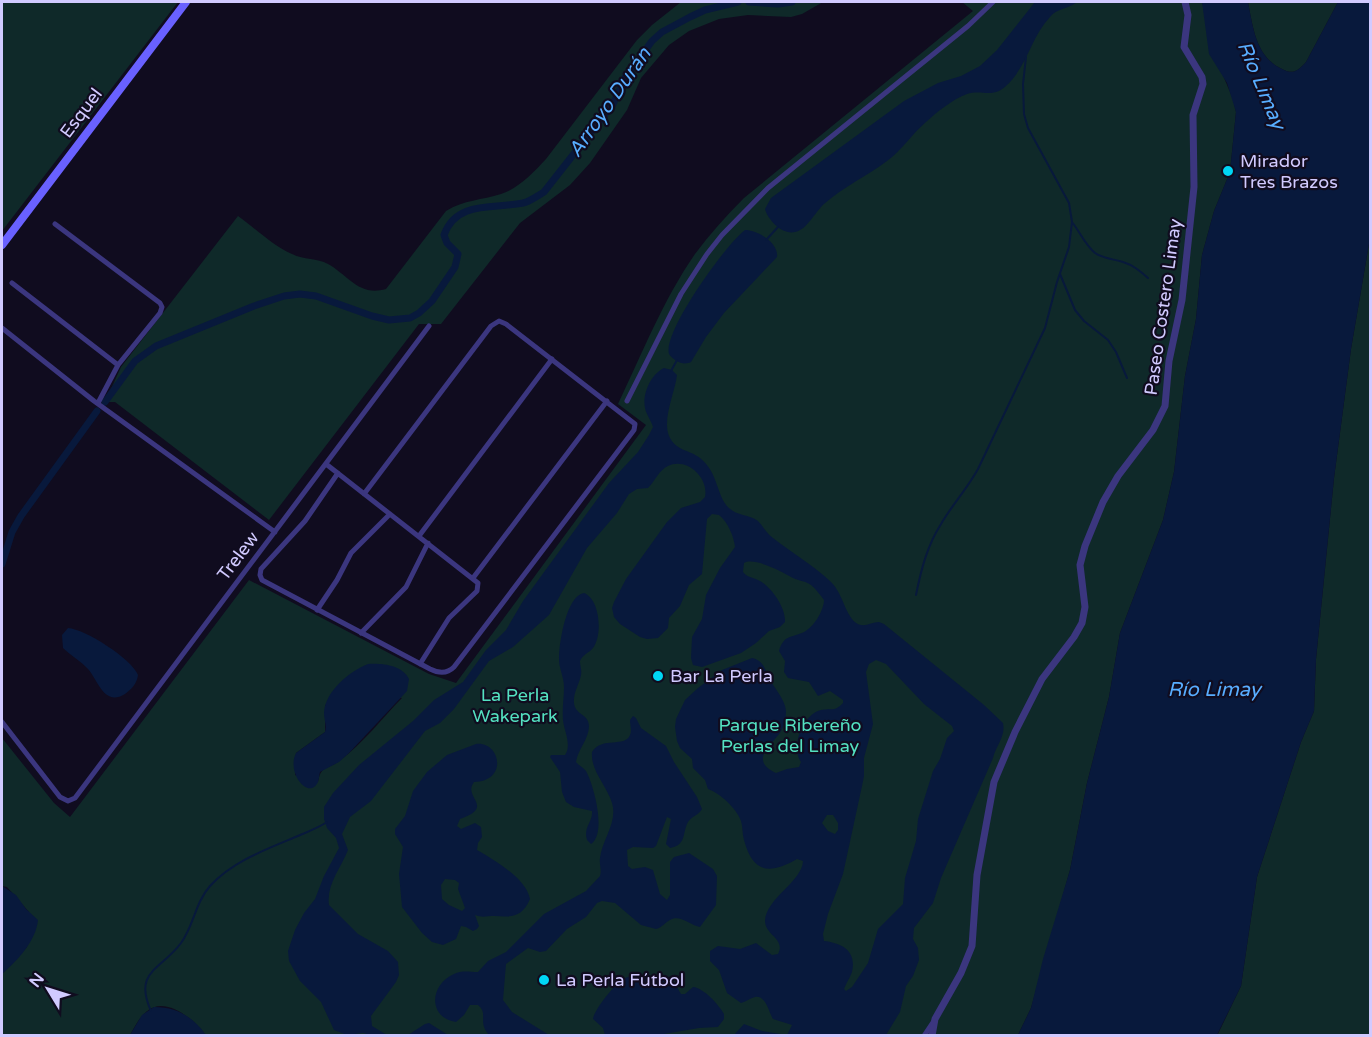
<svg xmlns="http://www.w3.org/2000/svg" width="1372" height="1037" font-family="'Varela Round',sans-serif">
<rect width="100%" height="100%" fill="#100c1f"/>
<path fill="#0f2929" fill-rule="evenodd" d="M2 2H178L2 231Z
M681 2H823L802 14 791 17 748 15 719 19 689 31 669 45 641 78 627 110 590 163 570 185 520 223 441 324H419L269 520 115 402H105L121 367 238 216C255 228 273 246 292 254 304 260 317 258 328 264 348 275 359 297 386 289L446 211C464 200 482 200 501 194 519 188 533 173 546 159L637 40 652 25Z
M962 2H1202L1222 73 1233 99 1236 112 1230 172 1214 211 1202 255 1196 319 1185 376 1174 472 1163 520 1120 633 1109 697 1087 783 1070 870 1031 1008 1018 1035 206 1036C195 1020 165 994 146 1012 138 1019 135 1027 130 1035H2V974L27 947 29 912 7 887 2 886V738L54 803 70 817 249 580 429 674 456 683 646 425 618 404C642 354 663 300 695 254 710 234 726 216 744 198L973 11ZM334 690 402 698C382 718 363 744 339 761 327 770 321 765 318 782L295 775 296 753 325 732V706Z
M1248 2H1338L1306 62C1298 71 1293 75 1282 69 1256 57 1253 28 1248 2Z
M1370 238V1035L1217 1036 1241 986 1257 877 1301 742 1314 711 1316 659 1334 478 1351 349Z"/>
<path fill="#08193c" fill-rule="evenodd" d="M1035 2H1077C1069 9 1057 8 1050 17 1031 37 1027 67 1006 86 992 99 982 89 967 94 953 99 937 112 926 122 912 134 902 150 887 161 867 176 843 187 824 204 815 212 807 230 795 232 782 235 768 220 765 209L771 198 904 101 938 83 961 76 980 66 997 50Z
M1202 2H1248C1253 28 1256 57 1282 69 1293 75 1298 71 1306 62L1338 2H1370V238L1351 349 1334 478 1316 659 1314 711 1301 742 1257 877 1241 986 1217 1035H1018L1031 1008 1043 959 1070 870 1087 783 1109 697 1120 633 1163 520 1174 472 1185 376 1196 319 1202 255 1214 211 1230 172 1236 112 1227 83 1209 54Z
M745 230C758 230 779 243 777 257L724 313 706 337 691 362C683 366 674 361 669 354 662 333 726 244 745 230Z
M664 368 672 370 677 375C675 393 661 421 670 438 677 451 690 450 700 458 719 473 716 496 729 508 737 516 749 514 758 521 763 526 766 533 773 538 792 553 813 565 831 582 844 594 846 622 861 625 867 626 873 622 879 622L884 624 984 705 1003 723C1006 736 996 746 993 758L941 878 933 903 914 928 913 939 918 948 919 960 913 976 906 986 900 1012 886 1035H734L744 1024 762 1031 787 1035 792 1025 773 1019C769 1013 766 995 755 997 750 998 746 1002 741 1003L727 993 719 970 710 961V951L718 946 740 949 756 943 772 955 778 954C786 939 765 935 765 921 766 898 802 882 803 861L797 859C769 875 753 873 744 840 742 834 743 827 741 821 737 809 720 793 708 789L705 780 693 768 692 759 680 748 677 741 675 727 676 719 685 700 698 688 722 670 752 658C763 660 765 669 769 678 774 688 785 699 786 711 786 717 785 724 782 729 776 743 746 759 776 773L787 769 799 767 801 762C790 747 803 714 821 710 831 708 835 712 843 703V700L830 691 818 696 809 682 788 678 784 672 785 661 779 651C784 634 792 638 804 632 814 627 824 610 824 600 820 595 816 589 811 585 806 581 799 581 793 578 782 572 755 557 744 563L743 572C748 578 753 577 760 581 772 588 786 608 785 622L780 627 769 631 756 643 741 653 702 667 693 665 691 658 692 637 702 619 706 595 720 568 735 547C734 537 728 522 719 515L712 514 707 519 702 574 689 585 680 606 669 618 668 628 658 638 647 639 640 637 620 624 614 617 612 608 614 602 626 579 667 522 681 508 700 502 705 497C709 477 686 457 668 466 659 470 655 481 648 488L637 489 629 494 617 513 587 548 549 615 513 647 489 661 454 709 440 723 425 731 371 801 350 817 342 834 348 850C341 868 326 885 329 905L358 934 388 951 398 962 399 975 396 982 371 1016 372 1026 387 1035H371L363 1033 347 1035 334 1030 321 1002 300 981 289 961 288 951 295 930 304 913 315 899 324 876 339 848 336 838 327 828 324 819V807L333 793 359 765 413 721 434 700 463 682 486 650 506 630 523 601 609 483 638 452 649 435 653 427C651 420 646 414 645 408 642 394 651 374 664 368ZM876 660 886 664 924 704 952 726 954 731 947 738 940 759 933 771 918 819 916 841 905 878 903 904 878 929 868 963 852 987 846 991 844 989C846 983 850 978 852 972 857 950 841 943 824 941L823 934 828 914 843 874 862 786 864 776V758L873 724 866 672 869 664ZM827 815H833L838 823V830L835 834 828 831 822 823Z
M584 593C600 599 603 635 593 648 589 653 583 654 580 661 580 666 582 670 581 675 579 685 573 693 574 703 575 715 589 714 589 726 589 739 578 749 576 762 579 766 583 767 586 771 594 786 607 833 591 844L587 840C583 827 593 822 592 811L574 807 566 802 562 792 560 772 550 757 551 755H565C572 745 564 731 563 720 562 709 564 698 564 687 564 677 559 669 559 659 559 643 566 596 584 593Z
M68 628C85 629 132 659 138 675 137 683 132 689 125 694 104 707 98 680 88 669 81 661 71 656 63 648L62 635Z
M368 664C382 663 402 665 409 679L407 691 349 753 339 762 320 772C319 776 319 779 318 782 309 801 286 773 296 753L325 732C327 725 324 720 324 713 325 691 350 671 368 664Z
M633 716 636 718 641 728 666 746 674 762 697 797 702 809C699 815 692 816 688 822 682 833 687 845 670 848L666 844 671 819 667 817 656 846 653 848 633 847 627 850 628 866 632 869 645 867 653 870 660 894 667 900 670 895V862L674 857 689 853 713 869 717 876 716 905 700 927C691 926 680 914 670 920 664 923 663 927 656 929L641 925 615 903 602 901 597 903 586 917 567 929 546 951 540 952 528 948 506 964 503 1000 512 1012 549 1035H489C477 1022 489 1014 478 1005H470L464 1015 456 1022C428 1018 429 985 454 974 462 970 469 972 478 972L488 961 506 952 544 914 586 891 600 876C602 870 599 864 600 858 602 840 618 822 612 803 607 786 590 770 592 752 602 736 625 748 630 735 632 731 630 725 630 720Z
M476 744C500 741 509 781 474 782 462 798 496 806 460 819L457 826 461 829 475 823 481 827 482 837 478 843 477 850C494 860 526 878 530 899 522 918 511 917 494 916 487 916 482 918 475 915L479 926 477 929 473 931 466 927 461 926 456 939 443 945 432 942 422 933 402 907 399 874 403 847 395 834V829L405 816 413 791 427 772 447 755ZM445 879 455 880 459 883 458 889 465 908 462 911 449 905 442 899 441 885Z
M2 886 16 895 26 909 38 920C36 941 17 961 2 974Z
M640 976 673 981 681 994H685L693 987C704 988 719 1005 724 1014V1019L718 1027 699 1028 658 1035H605L603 1028 593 1019C594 1010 616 982 625 978 630 976 635 976 640 976Z
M154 1007C177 1007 193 1017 206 1035H130L142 1015Z
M429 1023 448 1035H408L425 1024Z"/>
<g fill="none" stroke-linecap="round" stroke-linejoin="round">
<path stroke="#08193c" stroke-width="2" d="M1072 222C1080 232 1085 245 1095 253 1104 259 1114 259 1123 262 1133 265 1140 271 1148 278
M766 240 778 227
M1060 274 1075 310 1084 321 1108 340 1116 352 1127 378
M671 371 677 360
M916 595C921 570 927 546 941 524 952 505 967 489 978 469L1045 328 1057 282 1069 247 1072 222 1069 203 1028 128 1024 114 1023 84 1026 57
M151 1011C133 971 161 970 181 943 194 925 195 903 210 886 233 861 267 849 298 836 307 832 318 828 327 822"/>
<path stroke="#08193c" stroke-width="7" d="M749 2 778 4 792 2
M105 402 135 361 156 346 254 306 284 296 300 294 316 296 372 316 389 320 410 318 419 313 432 301 455 267 458 254 447 243 444 235C456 200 495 209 523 203 531 201 537 196 544 192L613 104 626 76 652 41 662 32 690 17 705 10 738 2
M2 564 12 532 21 516 97 411"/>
<path stroke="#3b367f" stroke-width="5" d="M55 224 160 303 162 307 160 313 118 365 98 403
M12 283 118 365
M2 328 94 401 275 532
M627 401 681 294 707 254 722 235 768 188 968 26 993 2
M326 464 478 583 477 591 449 618 420 664
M338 473 305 521 261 569 260 575 262 580 430 669C438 673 447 674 454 667L634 430 635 424 506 324 499 321 491 326 364 494
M419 536 552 359
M473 578 607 401
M317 610 337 580 351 553 390 514
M361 633 406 587 428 543
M2 722 60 797 68 801 75 798 429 326
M924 1036 934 1021"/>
<path stroke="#3b367f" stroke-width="7" d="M932 1036 935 1019 961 973 972 946 977 875 994 782 1015 732 1042 679 1074 637 1082 623 1085 607 1080 565 1085 546 1103 502 1118 476 1153 430 1165 406 1169 361 1182 300 1194 187 1193 115 1203 84 1202 77 1184 47 1188 15 1185 2"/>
<path stroke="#6961ff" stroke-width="8" d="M2 245 186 2"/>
</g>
<g fill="#00d6f5" stroke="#100c1f" stroke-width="2">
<circle cx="1228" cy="171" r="6"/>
<circle cx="658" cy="676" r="6"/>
<circle cx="544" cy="980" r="6"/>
</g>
<g text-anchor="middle" stroke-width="4.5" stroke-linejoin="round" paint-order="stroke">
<g font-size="18" fill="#d1caff" stroke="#100c1f">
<text transform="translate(81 113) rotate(-53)" y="6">Esquel</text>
<text transform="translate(1163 307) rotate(-82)" y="6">Paseo Costero Limay</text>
<text transform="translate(238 556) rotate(-53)" y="6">Trelew</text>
</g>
<g font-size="18" fill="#d1caff" stroke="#100c1f" text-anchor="start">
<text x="1240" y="167">Mirador<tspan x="1240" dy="21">Tres Brazos</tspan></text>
<text x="670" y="682">Bar La Perla</text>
<text x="556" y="986">La Perla Fútbol</text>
</g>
<g font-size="18" fill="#54e1c1" stroke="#100c1f">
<text x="515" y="701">La Perla<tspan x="515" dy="21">Wakepark</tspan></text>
<text x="790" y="731">Parque Ribereño<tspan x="790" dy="21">Perlas del Limay</tspan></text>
</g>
<g font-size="20" font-style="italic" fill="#58adff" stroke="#100c1f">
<text transform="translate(1262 85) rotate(67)" y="7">Río Limay</text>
<text transform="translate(609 102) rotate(-55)" y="7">Arroyo Durán</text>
<text x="1214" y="696">Río Limay</text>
</g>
</g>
<rect width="1372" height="1037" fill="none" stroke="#d1caff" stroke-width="6"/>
<g transform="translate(48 989) rotate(308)" stroke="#100c1f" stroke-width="4.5" paint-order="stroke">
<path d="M0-4.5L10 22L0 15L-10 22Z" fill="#d1caff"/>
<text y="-9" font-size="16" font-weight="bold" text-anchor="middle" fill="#d1caff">N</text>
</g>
</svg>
